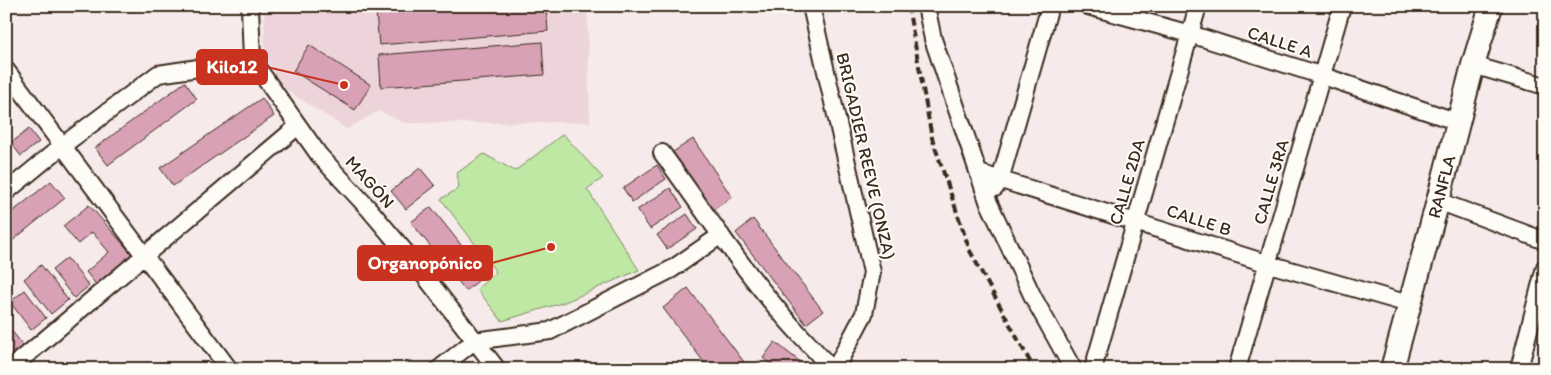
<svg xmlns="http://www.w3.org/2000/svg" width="1551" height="375" font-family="Itim,sans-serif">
<rect width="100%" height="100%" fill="#f6eaea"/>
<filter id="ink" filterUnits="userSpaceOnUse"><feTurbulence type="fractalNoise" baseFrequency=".02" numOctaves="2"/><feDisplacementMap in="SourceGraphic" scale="10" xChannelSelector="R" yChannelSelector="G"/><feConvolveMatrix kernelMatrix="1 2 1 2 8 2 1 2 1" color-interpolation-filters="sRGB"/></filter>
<g filter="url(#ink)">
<path fill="#edd4da" d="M264 6H587L590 122 404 123 379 111 347 129 282 87 265 56Z"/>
<path fill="#bfe8a4" stroke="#7d8961" d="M563 134 603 178 587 189 639 270 565 302 502 321 477 289 496 272 441 199 459 188 457 173 484 154 515 171Z"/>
<path fill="#d8a1b6" stroke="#3b2a1e" d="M457 6H546L548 31 379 45 376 13Z
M542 42 544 75 381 87 379 55Z
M309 45 371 85 355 110 293 71Z
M185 82 197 99 108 165 95 148Z
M262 98 274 116 173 186 160 168Z
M29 129 39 142 21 156 11 143Z
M693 139 732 197 713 210 673 152Z
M657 165 666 179 632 202 623 188Z
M420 168 435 186 406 209 391 191Z
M51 181 65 198 6 246V217Z
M670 188 683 207 650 229 637 210Z
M89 205 131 253 127 260 98 287 86 272 109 252 92 232 78 244 63 226Z
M431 207 485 275 466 291 411 222Z
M687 214 697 229 667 249 657 235Z
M753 219 823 311 806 324 736 233Z
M67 258 89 286 74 298 52 270Z
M41 265 68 300 51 314 24 279Z
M688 288 744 362 735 369H709L663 308Z
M25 290 46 318 31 330 10 302Z
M10 329 23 345 6 358V332Z
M775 342 809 369H776L763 358Z"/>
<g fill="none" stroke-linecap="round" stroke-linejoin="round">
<defs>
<path id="street" d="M250 6 252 60 319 155 369 209 417 266 497 369
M811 6 872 272 864 314 835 369
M926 6 933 39 988 201 1033 297 1073 369
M1088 6 1190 34 1323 76 1458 122
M1473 65 1545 86
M6 70 229 369
M662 153C701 206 737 262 780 312 796 332 815 349 831 369
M979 173 1269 264 1409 304
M995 188 1000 180 1050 6
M6 192 62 146 158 74 252 60
M1438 201 1545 241
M10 369 298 126
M439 369 474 341 550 331 672 269 721 235
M1093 369 1198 6
M1237 369 1342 6
M1519 369 1545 267"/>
<g id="secondary">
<path id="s1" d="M1392 369 1438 201 1473 65 1491 6"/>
</g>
</defs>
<use href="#street" stroke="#3b2a1e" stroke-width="20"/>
<use href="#secondary" stroke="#3b2a1e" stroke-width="26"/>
<use href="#street" stroke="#fdfcf7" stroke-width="16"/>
<use href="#secondary" stroke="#fdfcf7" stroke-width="22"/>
<path stroke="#3b2a1e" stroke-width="4" stroke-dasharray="8 4" stroke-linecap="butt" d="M908 6 932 138 970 251 1034 369"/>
</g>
</g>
<g text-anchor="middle" stroke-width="4" stroke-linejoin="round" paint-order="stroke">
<g font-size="18" fill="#3b2a1e" stroke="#fdfcf7">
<text transform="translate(1280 42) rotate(18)" y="6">CALLE A</text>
<text transform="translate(866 156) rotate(77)" y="6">BRIGADIER REEVE (ONZA)</text>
<text transform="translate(370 182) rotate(48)" y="6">MAGÓN</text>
<text transform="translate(1127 182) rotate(-74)" y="6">CALLE 2DA</text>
<text transform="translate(1271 182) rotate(-74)" y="6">CALLE 3RA</text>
<text dy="6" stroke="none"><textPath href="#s1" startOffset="189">RANFLA</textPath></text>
<text transform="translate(1199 220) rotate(18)" y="6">CALLE B</text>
</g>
</g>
<path fill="none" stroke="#c8321e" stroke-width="2" d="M344 85L267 67M551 247L492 263"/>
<g fill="#c8321e" stroke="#fdfcf7" stroke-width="2">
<circle cx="344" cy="85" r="5"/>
<circle cx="551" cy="247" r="5"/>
</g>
<g fill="#c8321e" stroke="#c8321e" stroke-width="2">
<rect x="197" y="50" width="70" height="34" rx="5"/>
<rect x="358" y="246" width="134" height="34" rx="5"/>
</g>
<g font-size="19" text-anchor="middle" font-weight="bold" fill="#fff">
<text x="232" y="73">Kilo12</text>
<text x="425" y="269">Organopónico</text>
</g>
<rect width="1551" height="375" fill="none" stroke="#fdfcf7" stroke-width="25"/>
<rect x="12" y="12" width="1526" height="350" fill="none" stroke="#3b2a1e" stroke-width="2" filter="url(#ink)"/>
</svg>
